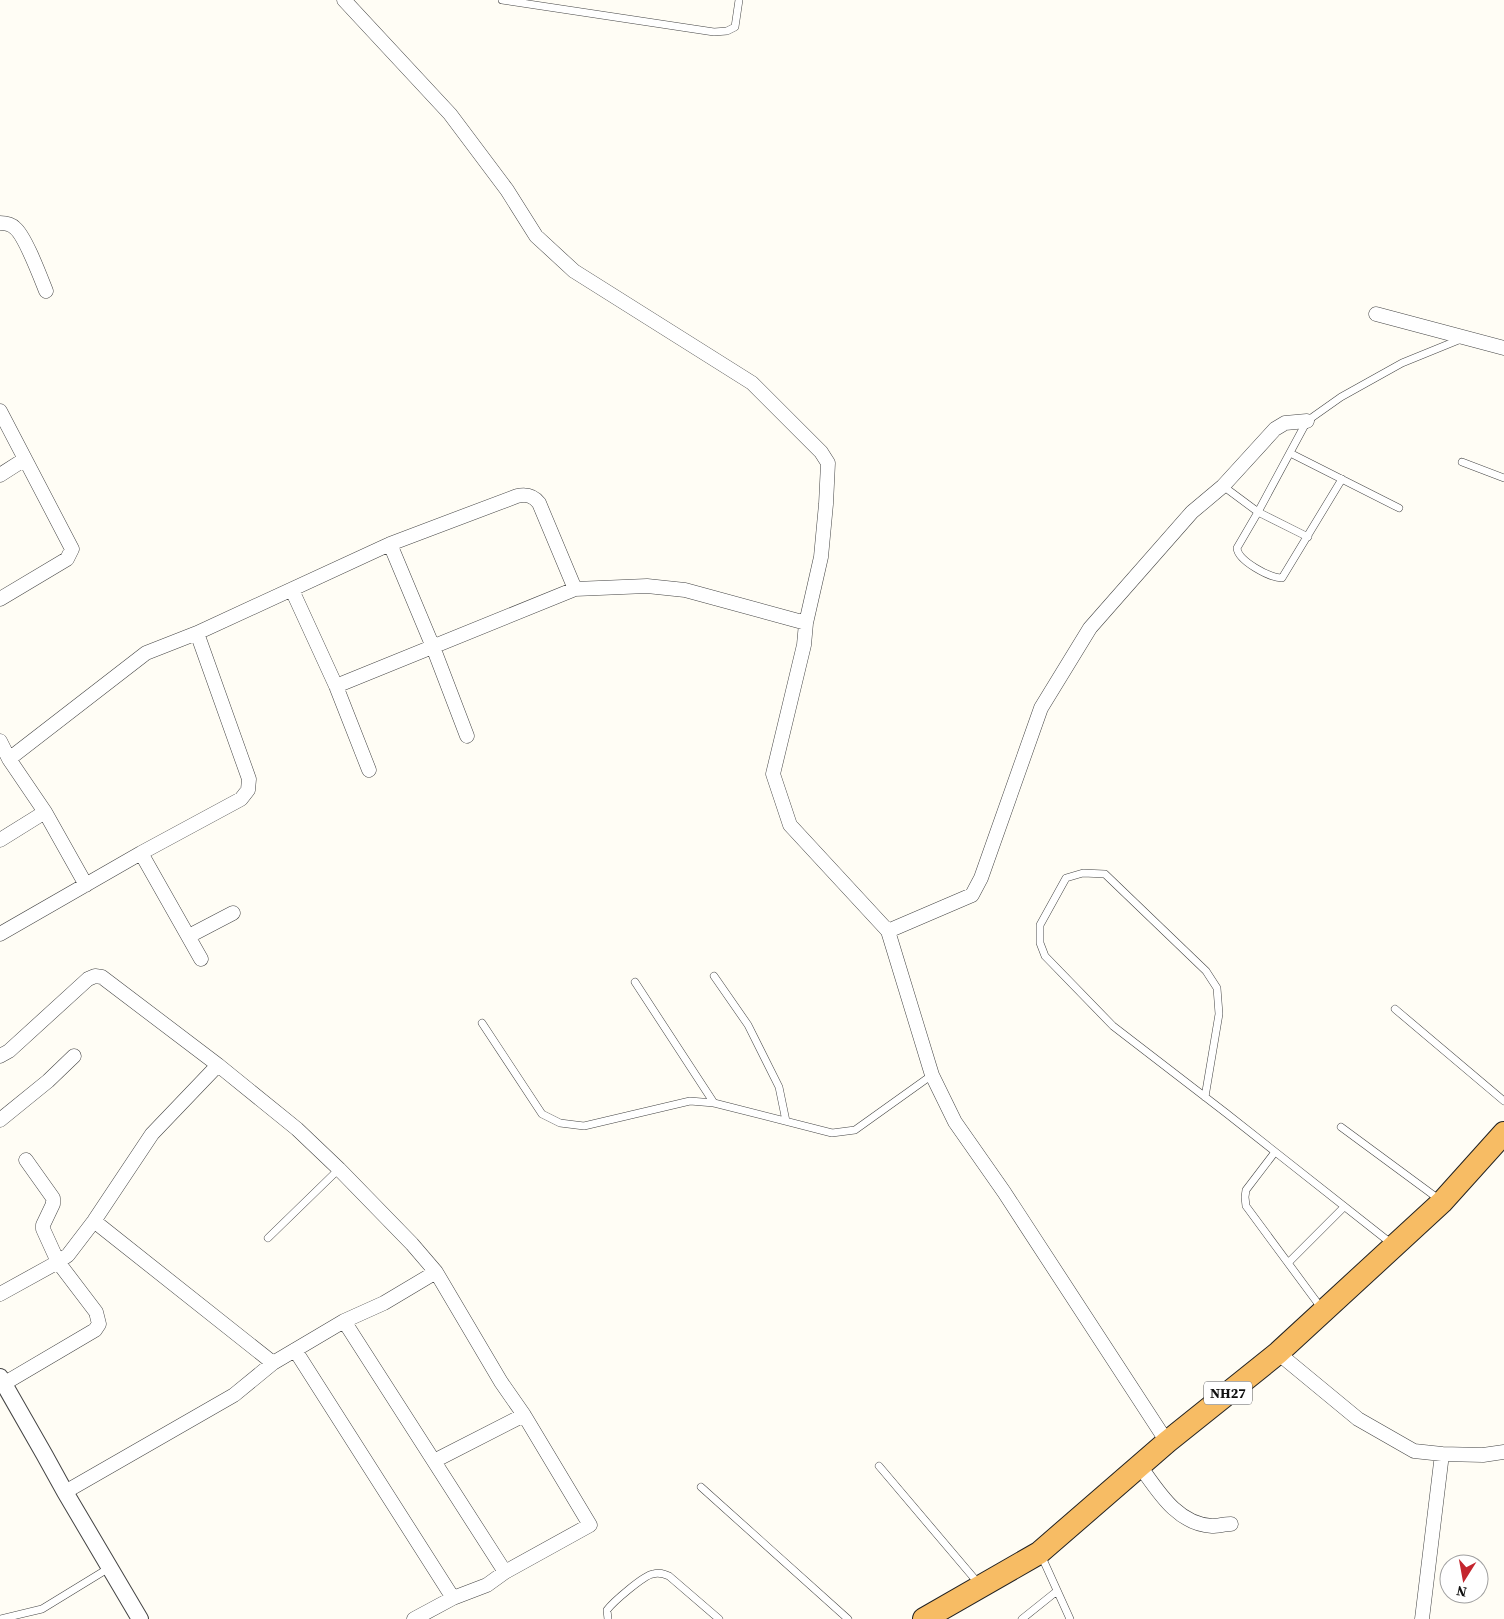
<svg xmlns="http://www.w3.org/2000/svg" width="1504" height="1619" font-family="'Source Serif 4',serif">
<rect width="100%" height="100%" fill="#fffdf5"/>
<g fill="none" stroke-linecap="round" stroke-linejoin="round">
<defs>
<path id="service" d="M502 0 714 32 727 31 735 27 739 0
M1290 453 1399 508
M1462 462 1504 478
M1342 479 1282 578C1270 578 1238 561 1237 548L1258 512 1307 421 1341 397 1402 363 1461 339
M1223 486 1258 512 1308 537
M714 976 748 1025 779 1087 786 1121
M635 982 714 1103
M1395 1009 1504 1101
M482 1023 542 1114 560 1123 584 1126 690 1101 714 1103 832 1133 855 1130 932 1075
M1205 1097 1219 1014 1217 988 1206 971 1105 874 1083 873 1066 878 1040 925V943L1045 956 1113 1026 1226 1113 1392 1244
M1341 1127 1440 1200
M1275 1152 1246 1190 1245 1197 1246 1206 1322 1309
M268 1238 339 1169
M1288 1263 1344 1207
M879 1466 979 1584
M701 1487 848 1619
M1041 1555 1070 1619
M0 1619 42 1609 109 1568
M608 1619 607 1610C613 1602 644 1575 653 1574 659 1572 664 1574 669 1576L719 1619
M1022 1619 1057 1591"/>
<path id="minor" d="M344 0 450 114 507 190 536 236 574 271 752 383 821 452 828 463 826 504 821 557 806 623
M0 223C5 223 11 224 15 228 25 236 40 276 46 291
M1376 314 1504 348
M0 411 72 549 67 559 0 599
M0 475 25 459
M390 544 433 647 467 736
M292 590 336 686 369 770
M336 686 575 589 647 586 685 590 806 623 804 645 773 774 790 825 888 931 932 1075 955 1122 1004 1192 1167 1442
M0 741 9 759 45 812 86 885
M9 759 146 653 197 633 390 544 517 496C526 494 533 495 539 503L575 589
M0 840 45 812
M141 853 201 959
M888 931 972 895 981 878 1041 708 1090 628 1192 512 1223 486 1275 429 1285 423 1307 421
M0 934 141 853 241 799 248 790 249 779 197 633
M189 936 233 913
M0 1056 9 1051 88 979 95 976 102 977 218 1065 297 1129 339 1169 412 1244 436 1272 501 1382 524 1415 590 1525 505 1572 487 1585 453 1598 414 1619
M0 1120 48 1081 74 1056
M94 1221 273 1363
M0 1294 58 1262 68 1255 94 1221 152 1134 218 1065
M344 1321 505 1572
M295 1350 453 1598
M1278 1353 1358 1419 1414 1451 1442 1454 1483 1455 1504 1452
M0 1386 95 1330 99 1324 96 1312 58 1262 43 1229V1225L53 1204V1198L26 1160
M434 1461 524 1415
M1140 1466C1158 1491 1177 1524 1212 1526 1218 1526 1225 1524 1231 1524
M65 1492 234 1395 273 1363 317 1337 344 1321 384 1303 436 1272
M1422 1619 1442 1454"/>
<path id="tertiary" d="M0 1377 44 1454 65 1492 140 1619"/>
<path id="trunk" d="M924 1619 1039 1553 1167 1442 1278 1353 1442 1202 1504 1133"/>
</defs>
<use href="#service" stroke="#444" stroke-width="8"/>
<use href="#minor" stroke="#444" stroke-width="15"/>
<use href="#tertiary" stroke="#444" stroke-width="18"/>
<use href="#trunk" stroke="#222" stroke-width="24"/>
<use href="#service" stroke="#fff" stroke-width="7"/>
<use href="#minor" stroke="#fff" stroke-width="14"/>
<use href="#tertiary" stroke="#fff" stroke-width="16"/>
<use href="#trunk" stroke="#f7bc64" stroke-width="22"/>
</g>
<g text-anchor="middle" stroke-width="5" stroke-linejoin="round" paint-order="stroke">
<rect fill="#fff" stroke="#585858" stroke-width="1" x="1204" y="1381.5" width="48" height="23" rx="4"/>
<g font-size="14" font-weight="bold" fill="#111">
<text x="1228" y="1398">NH27</text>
</g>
</g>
<g transform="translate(1464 1579) rotate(191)"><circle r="24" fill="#ffffff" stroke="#a0a0a0"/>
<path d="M0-4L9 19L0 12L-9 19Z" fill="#c4262e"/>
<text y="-8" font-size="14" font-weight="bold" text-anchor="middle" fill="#111111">N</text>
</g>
</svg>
